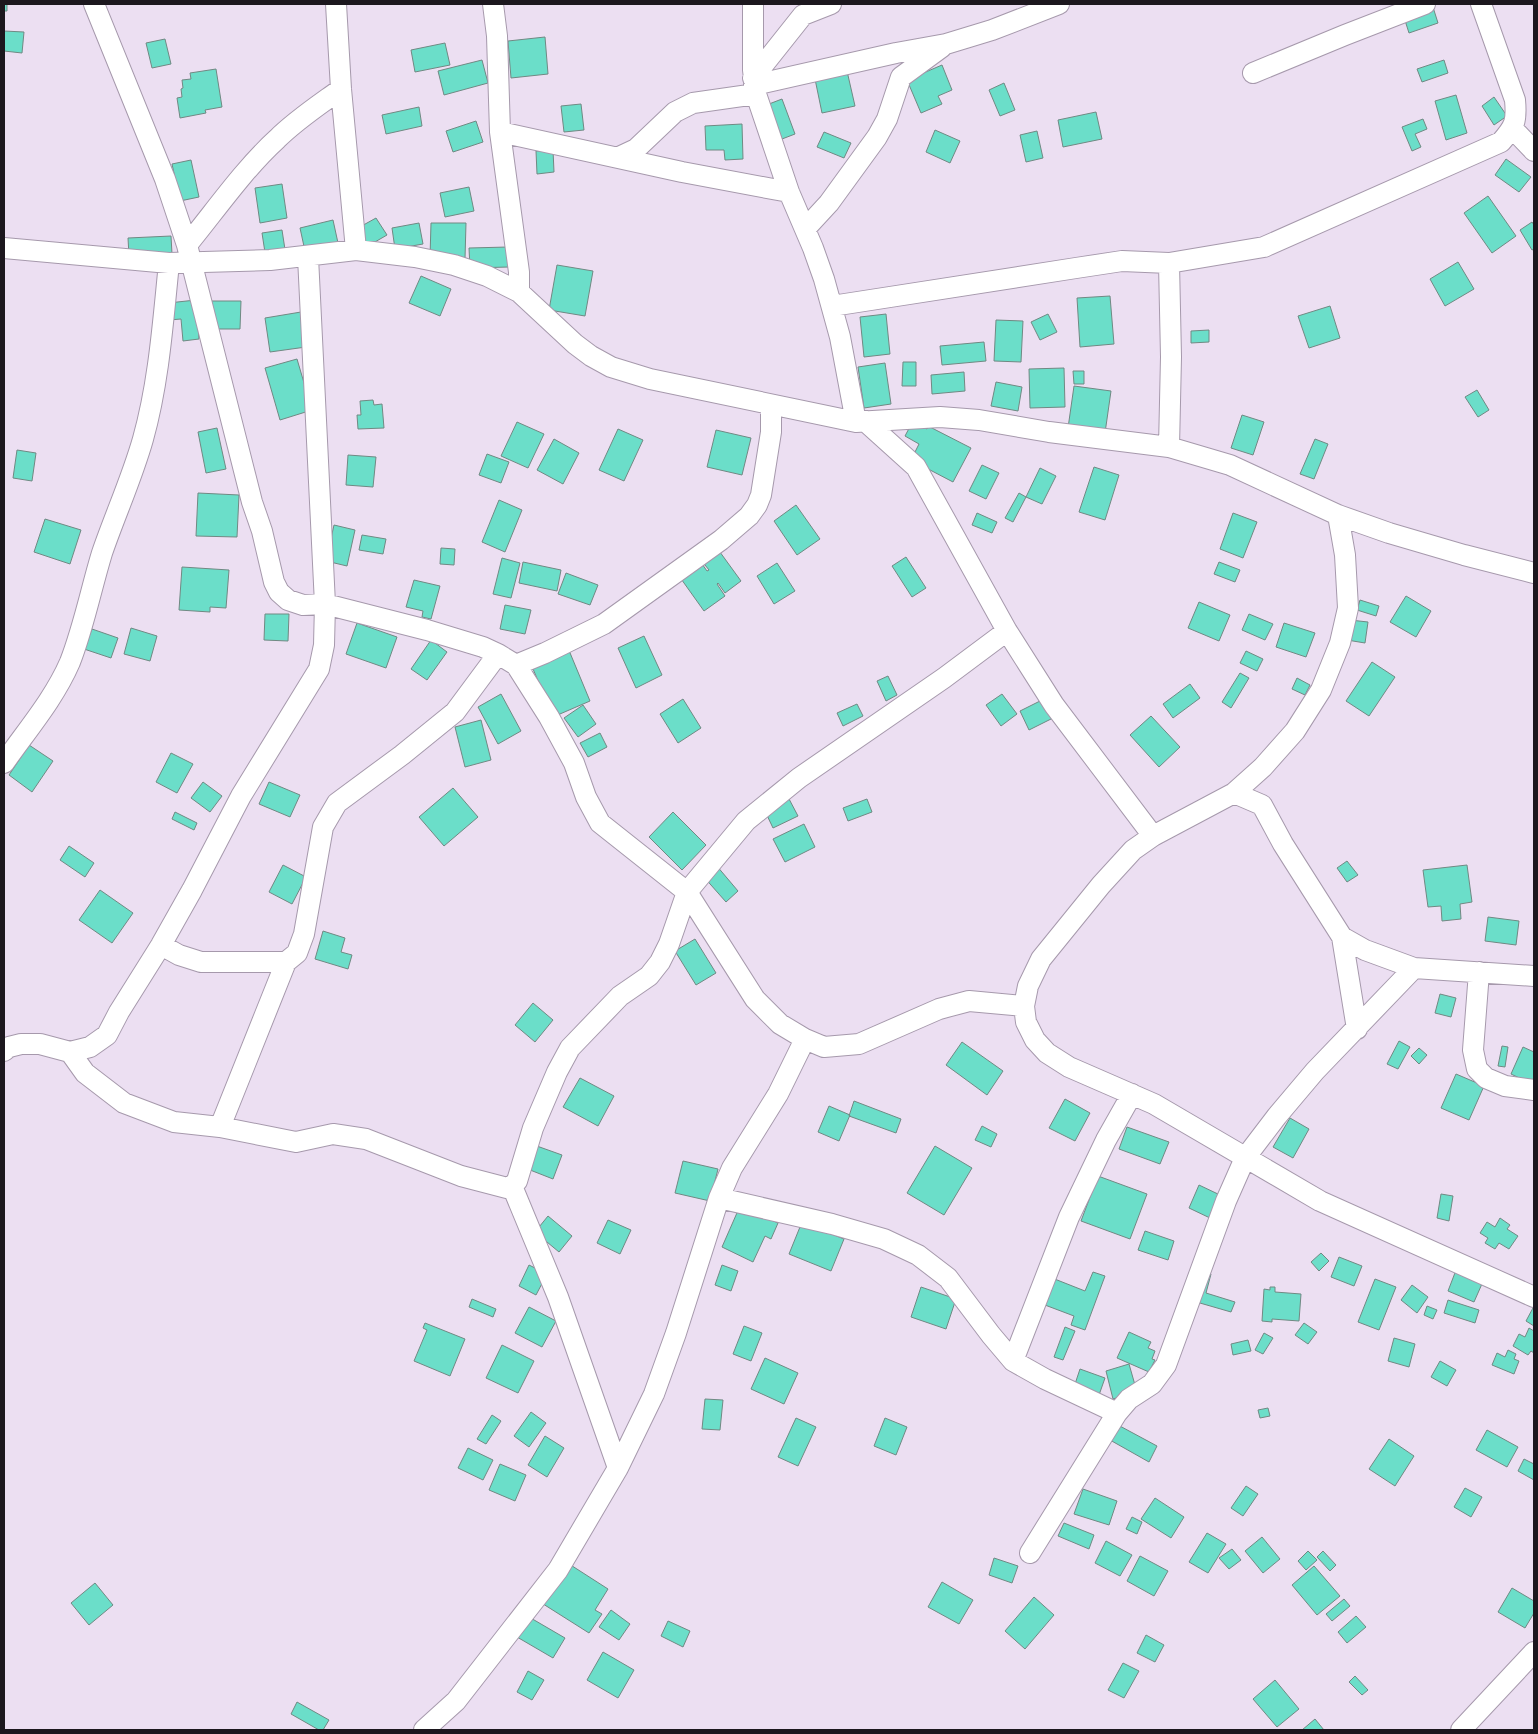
<svg xmlns="http://www.w3.org/2000/svg" width="1538" height="1734" font-family="'Varela Round',sans-serif">
<rect width="100%" height="100%" fill="#ecdff2"/>
<path fill="#6bdec9" stroke="#708983" d="M4 4H7V11H4Z
M1432 4 1438 23 1409 33 1402 11Z
M4 31 24 32 22 53 4 51Z
M545 37 548 74 511 78 508 41Z
M165 39 171 64 152 68 146 43Z
M445 43 450 65 415 72 411 50Z
M482 60 488 83 444 95 438 71Z
M1444 60 1448 73 1422 82 1417 69Z
M942 65 952 90 938 96 942 104 921 113 907 80Z
M216 69 222 107 205 110 206 113 180 118 177 98 182 97 181 89 183 88 182 80 191 79 190 73Z
M847 71 855 106 822 113 815 79Z
M1004 83 1015 110 1000 116 989 90Z
M1456 95 1467 133 1446 140 1435 101Z
M1494 97 1507 116 1494 125 1482 106Z
M782 99 795 134 782 139 769 104Z
M581 104 584 130 564 132 561 106Z
M419 107 422 126 386 134 382 115Z
M1096 112 1102 139 1063 147 1058 120Z
M1423 119 1427 129 1415 134 1421 147 1412 151 1402 127Z
M476 121 483 142 453 152 446 131Z
M742 124 743 159 725 160 724 150H706L705 126Z
M935 130 960 141 950 163 926 152Z
M1037 131 1043 158 1026 162 1020 135Z
M824 132 851 143 844 158 817 147Z
M553 150 554 172 537 174 536 151Z
M1506 159 1531 177 1519 192 1495 175Z
M191 160 199 197 180 201 172 164Z
M282 184 287 218 260 223 255 188Z
M469 187 474 211 445 217 440 193Z
M1488 196 1516 236 1492 253 1464 213Z
M376 218 387 235 368 246 358 228Z
M333 220 338 243 305 251 300 228Z
M1532 222 1534 225V249L1532 250 1520 230Z
M419 223 423 244 395 249 392 228Z
M431 223H466L465 259 430 258Z
M282 230 286 256 266 259 262 233Z
M171 236 172 254 129 256 128 238Z
M508 247 509 267 470 268 469 248Z
M1458 262 1474 289 1445 306 1430 279Z
M557 265 593 271 585 316 549 310Z
M421 276 451 289 440 316 409 303Z
M1110 296 1114 344 1080 347 1077 298Z
M196 300 199 339 183 341 181 319 169 320 168 303Z
M211 301H241L240 329H211Z
M1330 306 1340 338 1309 348 1298 316Z
M301 312 306 347 270 352 265 318Z
M886 314 890 354 864 357 860 317Z
M1048 314 1057 332 1040 340 1031 322Z
M996 320 1023 321 1021 362 994 361Z
M1209 330V342L1191 343V331Z
M984 342 986 361 942 365 940 346Z
M297 359 312 410 280 420 265 368Z
M903 362H916V386H902Z
M885 363 891 404 864 408 858 367Z
M1064 368 1065 407 1030 408 1029 369Z
M1073 371H1084V384H1074Z
M964 372 965 391 932 394 931 375Z
M996 382 1022 387 1018 411 991 406Z
M1074 386 1111 391 1105 433 1068 428Z
M1477 390 1489 410 1478 417 1465 397Z
M373 400 374 405 382 404 384 428 358 429 357 415H361L360 401Z
M1242 415 1264 422 1253 455 1231 448Z
M913 421 927 429 928 426 971 448 953 482 911 460 919 444 905 436Z
M517 422 544 434 528 468 501 456Z
M217 428 226 469 206 473 198 432Z
M618 429 643 440 624 481 599 470Z
M716 430 751 438 742 475 707 467Z
M554 439 579 453 563 484 537 470Z
M1315 439 1328 444 1314 479 1300 474Z
M17 450 36 453 32 481 13 478Z
M487 454 509 462 501 483 479 475Z
M348 455 376 457 373 487 346 485Z
M982 465 999 473 986 499 969 491Z
M1094 467 1119 475 1105 520 1079 512Z
M1040 468 1056 476 1042 504 1026 497Z
M198 493 239 495 237 537 196 536Z
M1019 493 1026 497 1013 522 1005 518Z
M499 500 522 510 505 552 482 542Z
M796 505 820 539 797 555 774 521Z
M977 513 997 522 992 533 972 525Z
M1233 513 1257 522 1243 558 1220 549Z
M45 519 81 530 70 564 34 552Z
M334 525 355 530 347 566 326 561Z
M362 535 386 539 383 554 359 550Z
M441 548 455 549 454 565 440 564Z
M717 548 741 581 725 593 718 583 717 584 725 596 704 611 679 576 700 561 707 571 709 570 701 560Z
M906 557 926 588 912 597 892 566Z
M502 558 520 563 511 598 493 594Z
M523 562 561 570 557 591 519 583Z
M1219 562 1240 570 1235 582 1214 574Z
M777 563 795 591 774 604 757 576Z
M182 567 229 570 226 608 210 607V612L179 610Z
M566 573 598 585 590 605 558 594Z
M414 580 440 586 431 619 422 617 423 611 406 607Z
M1406 596 1431 611 1416 637 1390 622Z
M1360 600 1379 606 1376 616 1357 610Z
M1199 602 1230 615 1219 641 1188 628Z
M505 605 531 610 525 634 500 629Z
M265 614H289L288 641 264 640Z
M1249 614 1273 624 1265 640 1242 630Z
M1350 620 1368 622 1365 643 1347 640Z
M357 623 397 637 386 668 346 654Z
M1284 623 1315 633 1306 657 1276 647Z
M131 628 157 636 150 661 124 654Z
M92 629 118 638 111 658 84 649Z
M644 636 662 675 636 688 618 648Z
M431 640 447 652 427 680 411 669Z
M568 648 590 701 553 717 531 664Z
M1246 651 1263 659 1257 671 1240 663Z
M1372 662 1395 677 1369 716 1346 701Z
M1240 673 1249 678 1231 708 1222 702Z
M888 676 897 695 886 701 877 681Z
M1297 678 1310 685 1305 695 1292 689Z
M1190 684 1200 698 1173 718 1163 704Z
M501 694 521 731 498 744 478 707Z
M1002 694 1017 714 1001 726 986 705Z
M1046 698 1055 717 1029 730 1020 711Z
M683 699 701 728 678 743 660 714Z
M857 704 863 716 843 726 837 713Z
M583 705 596 724 578 737 564 718Z
M1151 716 1180 747 1159 767 1130 735Z
M481 720 491 760 465 767 455 727Z
M600 733 607 747 588 757 580 743Z
M29 745 53 761 32 792 9 775Z
M171 753 193 764 177 793 156 782Z
M203 782 222 796 210 812 191 798Z
M269 782 300 795 290 817 259 804Z
M453 788 478 817 444 846 419 817Z
M788 797 798 816 773 828 764 809Z
M867 799 872 812 848 821 843 808Z
M175 812 197 823 194 830 172 819Z
M673 812 706 845 682 870 649 837Z
M804 824 815 847 785 862 773 839Z
M69 846 94 863 85 877 60 860Z
M1347 861 1358 875 1347 882 1337 868Z
M283 865 306 877 292 904 269 892Z
M716 865 738 891 726 902 703 876Z
M1467 865 1472 902 1460 904 1461 919 1442 921 1441 906 1428 907 1423 870Z
M100 890 133 913 112 943 79 920Z
M1488 917 1519 921 1516 945 1485 941Z
M323 931 345 938 341 952 352 955 348 969 315 959Z
M695 939 716 973 696 985 675 951Z
M1440 994 1456 998 1451 1017 1435 1013Z
M533 1003 553 1020 535 1042 515 1025Z
M1399 1041 1410 1047 1398 1069 1387 1064Z
M962 1042 1003 1071 987 1095 946 1065Z
M1502 1046 1508 1047 1505 1067 1498 1066Z
M1523 1047 1534 1052V1085L1511 1074Z
M1419 1048 1427 1055 1419 1064 1411 1056Z
M1456 1074 1484 1086 1469 1120 1441 1108Z
M580 1078 614 1096 598 1126 563 1107Z
M1065 1099 1090 1113 1075 1141 1049 1128Z
M854 1101 901 1119 896 1133 849 1116Z
M829 1106 850 1115 839 1141 818 1132Z
M1290 1118 1309 1129 1293 1158 1273 1147Z
M982 1126 997 1134 991 1147 975 1140Z
M1127 1127 1169 1142 1160 1164 1119 1149Z
M534 1145 562 1155 553 1179 525 1168Z
M935 1146 972 1168 944 1215 907 1193Z
M683 1161 718 1169 710 1201 675 1193Z
M1098 1176 1147 1194 1130 1239 1081 1221Z
M1199 1185 1220 1195 1210 1218 1189 1208Z
M1441 1194 1453 1196 1449 1221 1437 1218Z
M740 1206 778 1223 771 1239 765 1236 753 1262 722 1247Z
M548 1216 572 1236 559 1252 535 1232Z
M1500 1218 1510 1225 1507 1229 1518 1236 1509 1249 1499 1243 1495 1249 1485 1243 1488 1238 1480 1233 1487 1222 1495 1227Z
M608 1220 631 1230 620 1254 597 1243Z
M802 1222 844 1239 831 1271 789 1254Z
M1145 1231 1174 1241 1168 1260 1138 1250Z
M1321 1253 1329 1261 1319 1271 1311 1262Z
M1339 1257 1362 1266 1354 1286 1331 1277Z
M529 1265 547 1274 536 1295 519 1286Z
M722 1265 738 1271 731 1291 715 1285Z
M1458 1265 1485 1277 1474 1302 1448 1291Z
M1093 1272 1105 1276 1085 1330 1071 1325 1074 1316 1037 1302 1047 1276 1085 1291Z
M1202 1272 1211 1274 1206 1293 1235 1302 1231 1312 1193 1301Z
M1375 1279 1396 1287 1379 1330 1358 1322Z
M1412 1285 1428 1297 1417 1313 1401 1300Z
M921 1287 956 1299 946 1329 911 1317Z
M1270 1287H1275V1292L1301 1294 1299 1321 1272 1319V1322L1262 1321 1264 1289 1270 1290Z
M472 1299 496 1309 493 1317 469 1307Z
M1448 1300 1479 1310 1475 1323 1444 1313Z
M1427 1306 1437 1310 1433 1319 1424 1315Z
M1534 1306V1326L1526 1321Z
M529 1307 556 1321 542 1347 515 1333Z
M425 1323 465 1339 450 1376 414 1361 427 1330 423 1328Z
M1304 1323 1317 1332 1308 1344 1295 1335Z
M744 1326 762 1333 751 1361 733 1354Z
M1065 1327 1075 1331 1063 1360 1054 1357Z
M1529 1328 1534 1331V1353L1531 1351 1528 1355 1513 1346 1519 1334 1525 1337Z
M1129 1332 1151 1342 1148 1348 1155 1351 1152 1359 1155 1360 1149 1372 1117 1358Z
M1264 1333 1273 1338 1263 1354 1255 1350Z
M1394 1338 1415 1344 1409 1367 1388 1361Z
M1248 1340 1251 1351 1233 1355 1231 1344Z
M502 1345 534 1361 518 1393 486 1378Z
M1508 1350 1516 1354 1514 1359 1519 1361 1514 1374 1492 1365 1497 1353 1505 1357Z
M765 1358 798 1373 784 1404 751 1389Z
M1440 1361 1456 1370 1447 1386 1431 1377Z
M1129 1364 1137 1392 1113 1399 1106 1371Z
M1080 1369 1105 1378 1099 1395 1074 1387Z
M705 1399 723 1400 720 1430 702 1429Z
M1268 1408 1270 1416 1260 1418 1258 1410Z
M531 1412 546 1423 529 1447 514 1436Z
M492 1415 501 1421 486 1444 477 1439Z
M796 1418 816 1427 798 1466 778 1457Z
M885 1418 907 1427 896 1455 874 1446Z
M1118 1425 1157 1446 1149 1462 1110 1440Z
M1487 1430 1518 1447 1507 1467 1476 1450Z
M545 1436 564 1448 547 1477 528 1465Z
M1389 1439 1414 1456 1395 1486 1369 1469Z
M468 1448 493 1460 483 1480 458 1468Z
M1524 1459 1534 1464V1480L1518 1471Z
M500 1464 526 1475 515 1501 489 1490Z
M1246 1486 1258 1494 1243 1516 1231 1508Z
M1465 1488 1482 1497 1471 1517 1454 1507Z
M1083 1489 1117 1501 1109 1525 1074 1514Z
M1155 1498 1184 1517 1171 1538 1141 1519Z
M1132 1517 1142 1522 1137 1534 1126 1529Z
M1064 1523 1094 1535 1089 1549 1058 1536Z
M1207 1533 1226 1544 1208 1573 1189 1562Z
M1262 1537 1280 1559 1263 1573 1245 1551Z
M1106 1541 1132 1555 1120 1576 1095 1563Z
M1232 1549 1241 1560 1229 1569 1219 1558Z
M1308 1551 1317 1560 1306 1570 1298 1561Z
M1323 1551 1336 1565 1330 1571 1317 1557Z
M1140 1556 1168 1571 1154 1596 1127 1581Z
M994 1558 1018 1566 1012 1583 989 1575Z
M566 1562 608 1589 595 1610 602 1614 589 1633 540 1602Z
M1314 1566 1340 1596 1317 1615 1292 1585Z
M942 1582 973 1600 959 1624 928 1607Z
M95 1583 113 1605 89 1625 71 1603Z
M1512 1588 1534 1601V1613L1525 1628 1498 1612Z
M1034 1597 1054 1615 1025 1649 1005 1631Z
M1344 1599 1350 1606 1332 1621 1326 1614Z
M611 1610 630 1624 619 1640 599 1627Z
M1356 1616 1366 1627 1347 1643 1338 1632Z
M529 1617 565 1638 553 1658 517 1637Z
M668 1621 690 1631 683 1647 661 1636Z
M1146 1635 1164 1645 1155 1662 1137 1653Z
M603 1652 634 1670 618 1698 587 1680Z
M1123 1663 1139 1671 1124 1698 1108 1690Z
M528 1671 544 1680 532 1700 517 1692Z
M1355 1676 1368 1690 1362 1695 1349 1682Z
M1275 1680 1299 1709 1277 1727 1253 1699Z
M297 1702 329 1720 323 1730H319L291 1714Z
M1315 1719 1324 1730H1302Z"/>
<g fill="none" stroke-linecap="round" stroke-linejoin="round">
<defs>
<path id="minor" d="M94 4 165 179 187 245 252 502 262 531 274 582 279 592 288 600 303 605 325 604 427 630 483 647 498 654 516 665 549 717 574 763 586 797 600 823 687 892 755 999 780 1024 805 1039 824 1047 859 1044 939 1009 969 1001 1024 1006
M336 4 341 89 356 250
M493 4 497 36 500 132 519 272V292
M753 4V70L756 94 789 192 813 248 824 279 840 337 856 422
M1253 73 1345 35 1425 4
M753 78 803 15 831 4
M754 85 896 53 946 44 992 30 1059 4
M1513 129 1534 151
M500 132 682 172 789 192
M619 157 636 149 675 112 693 103 756 94
M805 229 829 203 877 137 887 119 901 77 942 47
M187 245C215 211 244 169 277 139 296 120 319 105 341 89
M4 248 169 263 270 260 356 250 415 257 454 265 487 276 519 292 575 344 591 356 611 367 650 379 856 422 940 417 979 420 1049 432 1169 447 1230 465 1338 515 1389 533 1464 555 1534 573
M832 306 1076 268 1122 261 1169 263 1264 247 1501 142C1515 126 1517 121 1515 100L1481 4
M865 421 916 467 1007 631 1054 705 1153 836
M1169 447 1171 357 1169 263
M1338 515 1345 555 1348 608 1340 643 1321 690 1295 731 1263 767 1234 793 1153 836 1133 850 1101 885 1041 959 1028 986 1024 1006 1026 1022 1035 1040 1047 1053 1069 1067 1154 1104 1320 1201 1534 1297
M516 665 545 653 604 624 721 540 749 516 757 505 761 495 771 432V405
M4 763C27 730 54 699 70 662 84 626 91 589 102 553 115 515 132 478 143 439 159 382 163 321 169 263
M1234 793 1262 805 1283 844 1342 937 1365 950 1414 968 1534 976
M1342 937 1357 1029
M161 945 179 955 201 962H286L297 953 304 934 323 827 337 803 402 755 455 712 498 654
M1479 972 1473 1050 1477 1069 1486 1078 1505 1086 1534 1090
M4 1051 9 1047 21 1044H40L70 1052 90 1047 107 1035 119 1012 161 945 192 890 241 796 319 669 324 645 325 604 308 257
M70 1052 85 1073 124 1103 174 1122 220 1127 296 1142 333 1134 366 1139 461 1176 507 1188 512 1186 517 1181 533 1128 557 1072 570 1048 620 996 649 976 660 962 669 944 687 892 746 821 799 778 944 678 1007 631
M220 1127 286 962
M512 1186 558 1297 618 1468
M719 1198 832 1224 884 1239 918 1255 948 1278 991 1335 1013 1361 1045 1379 1117 1413
M1013 1361 1069 1217 1106 1140 1132 1094
M1030 1553 1117 1413 1129 1399 1152 1384 1166 1365 1226 1201 1245 1158 1277 1116 1315 1071 1414 968
M424 1730 456 1701 558 1570 618 1468 654 1394 676 1333 719 1198 732 1168 778 1094 805 1039
M1461 1730 1534 1652"/>
</defs>
<use href="#minor" stroke="#a699ac" stroke-width="22"/>
<use href="#minor" stroke="#fff" stroke-width="20"/>
</g>
<rect width="1538" height="1734" fill="none" stroke="#1c171e" stroke-width="10"/>
</svg>
